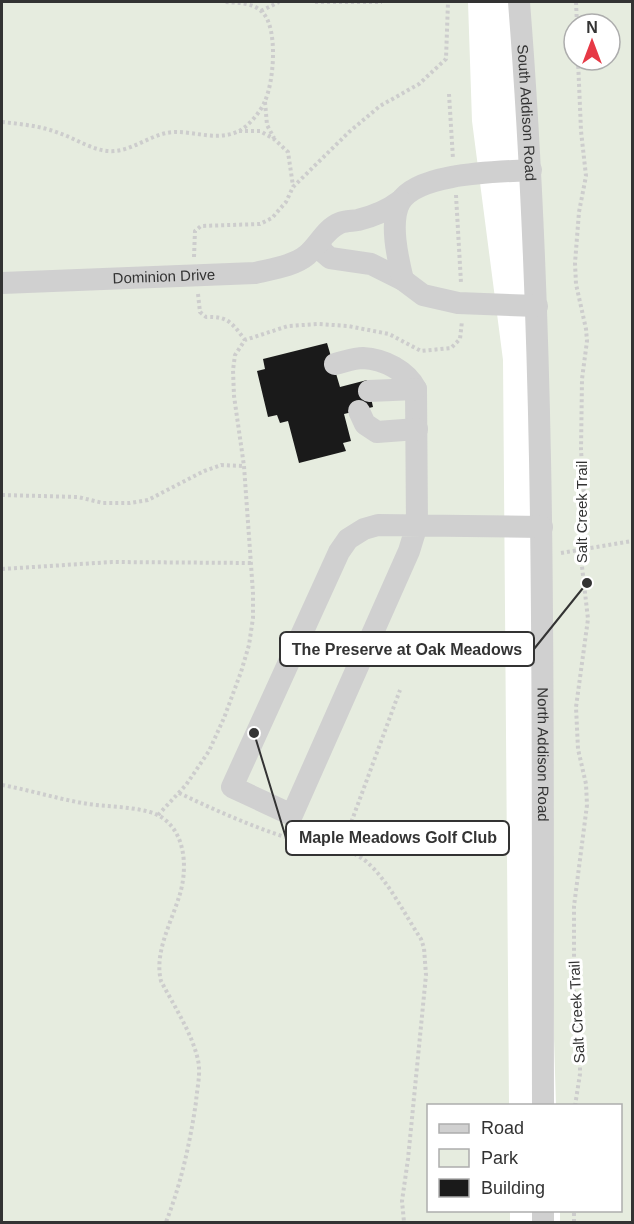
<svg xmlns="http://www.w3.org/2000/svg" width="634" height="1224" font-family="Helvetica,sans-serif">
<rect width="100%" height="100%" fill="#fff"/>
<path fill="#e6ecdf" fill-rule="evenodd" d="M2 2H468L472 121 503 360 509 1105 428 1106V1210L510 1211V1222H2Z
M523 2H632V1222H560V1211L620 1210V1106L556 1105ZM574 24H610V60H574Z"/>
<path fill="#1a1a1a" d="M327 343 340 387 367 380 373 407 344 414 351 441 343 443 346 451 299 463 288 421 280 423 277 415 268 417 257 371 265 369 263 359Z"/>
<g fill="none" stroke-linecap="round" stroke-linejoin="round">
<path stroke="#cdcdcd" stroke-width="4" stroke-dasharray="3 3" stroke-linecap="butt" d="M315 2H382
M576 2 577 24
M261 11 279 2
M449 94 453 159
M265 102 267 125 274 138
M2 122C21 124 41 126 59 133 77 139 96 153 115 151 136 149 154 132 176 132 196 132 219 141 239 131 249 126 261 111 265 101 274 81 278 29 263 13 254 2 237 3 224 2
M239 131H260L274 139 288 152 293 186
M456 195 461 283
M194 257 195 231 201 226 260 224 272 218 286 202 293 187 349 132 380 106 419 84 446 59 448 2
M198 294 200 312 206 317C228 316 232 323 245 340
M2 495 78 497 103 503H130L148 500 204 471 221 465 244 466
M561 553 632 541
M2 569 112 562 251 563
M2 785C29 790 55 798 82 803 104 807 128 806 150 812 186 823 189 867 179 897 171 923 154 953 161 981 174 1006 192 1033 198 1060 201 1074 197 1088 196 1102 190 1143 181 1184 166 1222
M179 793C217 811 257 829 298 841 320 848 350 846 368 863 389 882 405 915 421 939L424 948 426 975 408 1159 402 1201 404 1222
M158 815 186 785 209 751 224 718 241 672 249 645 253 618V593L244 466 234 396 233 370 235 355 245 340 288 326 318 324 348 326 389 334 421 351 451 348 460 339 462 321
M341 850 400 690
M575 1106 580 1074V1052L574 1013V906L587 805 586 784 578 749 576 707 588 619 580 549 584 494 581 450 582 379 587 341 586 329 576 284 575 263 579 212 586 176 581 131 578 60
M574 1222V1210"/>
<g stroke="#d0d0d0" stroke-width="22">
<path id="s1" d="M519 2C548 369 542 737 543 1106"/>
<path d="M319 244 323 252 330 258 371 264 403 280 423 295 458 303 537 306"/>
<path d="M403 280C398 259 389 222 400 202 418 172 500 172 531 170"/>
<path id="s2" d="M2 283 255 273C271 269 294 266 307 255 319 245 325 229 340 223 345 221 352 221 358 220 374 216 387 211 400 201"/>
<path d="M335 364C344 362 354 358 363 358 384 359 407 371 416 389L417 525 409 551 292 815 232 787 339 552 348 539 364 529 378 525 542 527"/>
<path d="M369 391 416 389"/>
<path d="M359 411 365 424 377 432 417 429"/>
<path d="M543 1210V1222"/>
</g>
</g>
<g text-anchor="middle" stroke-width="6" stroke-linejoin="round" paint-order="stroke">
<g font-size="15" fill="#333" stroke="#fff">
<text dy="5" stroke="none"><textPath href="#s1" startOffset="111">South Addison Road</textPath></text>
<text dy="5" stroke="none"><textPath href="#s2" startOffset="162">Dominion Drive</textPath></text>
<text transform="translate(582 512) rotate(-90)" y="5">Salt Creek Trail</text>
<text dy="5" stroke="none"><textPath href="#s1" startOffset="753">North Addison Road</textPath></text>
<text transform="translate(577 1012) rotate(-93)" y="5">Salt Creek Trail</text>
</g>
</g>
<path fill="none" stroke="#333" stroke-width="2" d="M587 583L534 649M254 733L286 838"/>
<g fill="#333" stroke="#fff" stroke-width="2">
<circle cx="587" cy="583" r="6"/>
<circle cx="254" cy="733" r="6"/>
</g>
<g fill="#fff" stroke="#333" stroke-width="2">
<rect x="280" y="632" width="254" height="34" rx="6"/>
<rect x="286" y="821" width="223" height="34" rx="6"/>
</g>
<g font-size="16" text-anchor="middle" font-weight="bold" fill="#333">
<text x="407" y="655">The Preserve at Oak Meadows</text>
<text x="398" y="843">Maple Meadows Golf Club</text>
</g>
<rect width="634" height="1224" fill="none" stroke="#333333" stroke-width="6"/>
<rect x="427" y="1104" width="195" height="108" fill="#ffffff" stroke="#adadad" stroke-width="1.5"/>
<rect x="439" y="1124" width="30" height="9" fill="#d0d0d0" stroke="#adadad" stroke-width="1.5"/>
<text x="481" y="1134" font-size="18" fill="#333333">Road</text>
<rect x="439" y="1149" width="30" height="18" fill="#e6ecdf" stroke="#adadad" stroke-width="1.5"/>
<text x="481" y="1164" font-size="18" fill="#333333">Park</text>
<rect x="439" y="1179" width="30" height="18" fill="#1a1a1a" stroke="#adadad" stroke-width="1.5"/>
<text x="481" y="1194" font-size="18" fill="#333333">Building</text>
<g transform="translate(592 42)"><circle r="28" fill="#ffffff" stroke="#adadad" stroke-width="1.5"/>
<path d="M0-4.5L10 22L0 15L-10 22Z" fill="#e63946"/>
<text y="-9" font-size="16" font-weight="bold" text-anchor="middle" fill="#333333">N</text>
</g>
</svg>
